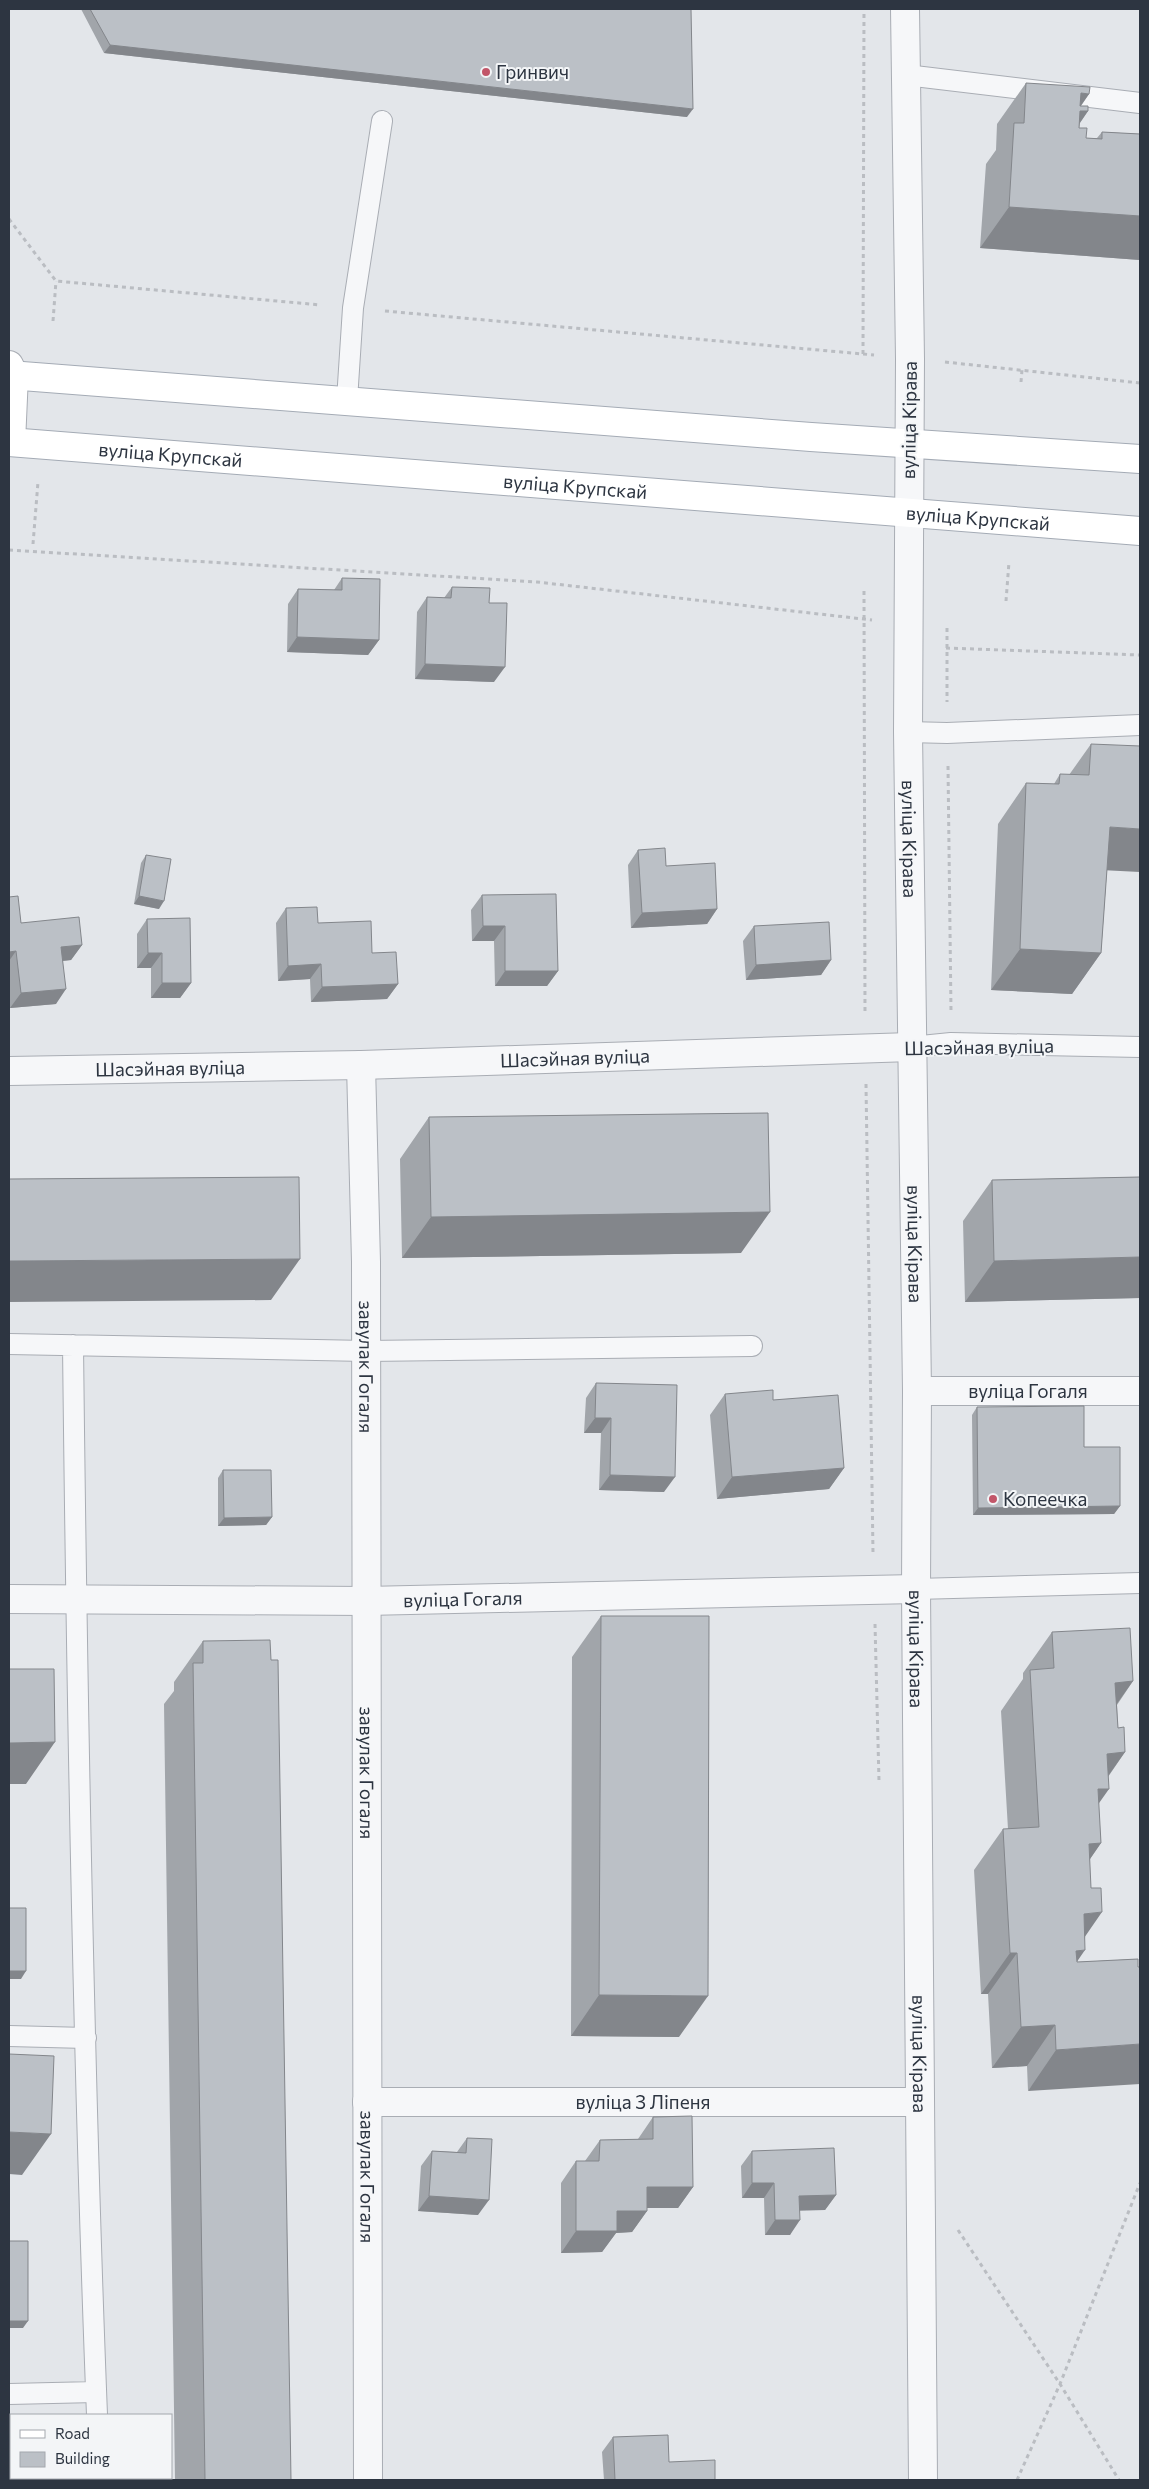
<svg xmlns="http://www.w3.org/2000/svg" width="1149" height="2489" font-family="Commissioner,sans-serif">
<rect width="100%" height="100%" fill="#e3e6ea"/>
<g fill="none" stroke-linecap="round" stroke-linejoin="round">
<defs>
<path id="service" d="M906 75 1140 103
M347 400 353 308 382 121
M908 732 947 733 1140 725
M911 1047 951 1043 1140 1047
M9 1344 366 1351 752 1346
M73 1345C77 1702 83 2059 97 2415
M916 1589 1140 1583
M9 2036 86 2038
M9 2394 96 2392
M100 2478V2480"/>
<g id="minor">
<path id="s1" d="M361 1065 366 1262 368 2480"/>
<path id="s2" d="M9 1071 361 1065 911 1047"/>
<path id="s3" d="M917 1391H1140"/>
<path id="s4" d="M9 1599 366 1601 916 1589"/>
<path id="s5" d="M367 2102H919"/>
</g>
<g id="tertiary">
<path id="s6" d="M905 9 910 359 908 732 917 1391 916 1589 923 2480"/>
</g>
<path id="secondary" d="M9 365 14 375 11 442"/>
<g id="primary">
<path d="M9 375 811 437 1140 459"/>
<path id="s7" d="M9 442 1140 531"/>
</g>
</defs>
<use href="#service" stroke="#a9adb4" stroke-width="22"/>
<use href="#minor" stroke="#a9adb4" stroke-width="30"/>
<use href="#tertiary" stroke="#a9adb4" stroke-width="30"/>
<use href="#secondary" stroke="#a9adb4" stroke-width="30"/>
<use href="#primary" stroke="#a4abb5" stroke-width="30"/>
<path stroke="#babdc2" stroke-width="3" stroke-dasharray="4 4" stroke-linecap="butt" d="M9 219 56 281 321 305
M385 311 874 355
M53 321 56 281
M863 354 864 9
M945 362 1140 383
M1021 382 1022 370
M33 544 38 482
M9 550 537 582 872 620
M864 591 865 1013
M1006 601 1009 562
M947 628V702
M946 648 1140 655
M948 766 951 1012
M866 1084 873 1553
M875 1624 879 1781
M958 2230 1060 2384 1119 2480
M1017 2480 1060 2384 1140 2183"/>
<use href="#service" stroke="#f6f7f9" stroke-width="20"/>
<use href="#minor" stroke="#f6f7f9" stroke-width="28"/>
<use href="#tertiary" stroke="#f6f7f9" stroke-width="28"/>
<use href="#secondary" stroke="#fff" stroke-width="28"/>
<use href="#primary" stroke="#fff" stroke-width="28"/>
</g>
<path fill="#a1a5aa" d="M81 9H691L687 117 104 53Z
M1026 83 1089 94 1081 106 1088 111 1080 123 1079 128 1086 138H1097L1102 132 1140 134V260L980 248 986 164 996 150 997 124Z
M342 578 379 640 368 655 287 652 288 604 298 589 334 590Z
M452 587 489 603 494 682 415 679 417 612 427 597 444 598Z
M1091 744 1107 870 1101 953 1072 994 991 990 998 824 1026 783 1054 784 1060 774 1069 775Z
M638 850 666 866 717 909 707 924 631 928 628 865Z
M146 855 159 909 134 904 141 863Z
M482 895 558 971 547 986H495L494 941H472L471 910Z
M9 897 21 923 82 945 71 960 63 961 56 1004 10 1008 9 996Z
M286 908 318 923 398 984 387 999 311 1002 310 979 278 981 276 923Z
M147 919 191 983 180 998H151V968H137V934Z
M754 926 831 960 821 975 746 980 743 941Z
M429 1117 741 1253 402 1258 400 1159Z
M1140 1177V1298L965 1302 963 1221 992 1180Z
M596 1383 664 1492 599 1490 601 1433H584L586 1398Z
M725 1394 773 1400 844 1468 829 1489 717 1499 710 1415Z
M977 1407 1084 1447 1120 1506 1114 1514 973 1515 972 1415Z
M223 1470 272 1517 266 1525 218 1526V1478Z
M601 1616 679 2037 571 2036 572 1657Z
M1052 1632 1133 1681 1117 1705 1118 1728 1125 1752 1108 1777 1098 1804 1101 1843 1090 1859 1085 1938 1077 1962 1138 1959 1028 2091 1027 2066 992 2068 988 1994H981L974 1870 1003 1829H1008L1001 1711 1023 1679V1673Z
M203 1641 291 2480H175L164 1704 174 1691V1682Z
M653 2117 693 2187 678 2208H647V2211L632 2232 616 2233 602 2252 561 2253V2183L576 2161H585L600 2140 638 2139Z
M467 2138 478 2215 418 2211 421 2166 432 2151 457 2152Z
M752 2151 836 2195 825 2210H800L790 2235H765L764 2198H742L741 2166Z
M613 2437 669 2462 715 2480H604L602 2452Z"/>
<path fill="#83868b" d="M110 45 693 109 687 117 104 53Z
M1081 93 1089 94 1060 135Z
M1080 111H1088L1059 153Z
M1009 207 1140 216V260L980 248Z
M297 637 379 640 368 655 287 652Z
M425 664 505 667 494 682 415 679Z
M1110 827 1140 829V872L1081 869Z
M139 896 164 901 159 909 134 904Z
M717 909 707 924 631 928 642 913Z
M483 926H505L494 941H472Z
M82 945 71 960 51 962 61 947Z
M1020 949 1101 953 1072 994 991 990Z
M16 951 9 961V952Z
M148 953H162L151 968H137Z
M831 960 821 975 746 980 756 965Z
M321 964 310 979 278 981 288 966Z
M505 971H558L547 986H495Z
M162 983H191L180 998H151Z
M398 984 387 999 311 1002 322 987Z
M66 989 56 1004 10 1008 21 993Z
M770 1212 741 1253 402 1258 431 1217Z
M1140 1257V1298L965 1302 994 1261Z
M300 1259 271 1300 9 1302V1261Z
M595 1418H611L601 1433H584Z
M844 1468 829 1489 717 1499 732 1477Z
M610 1475 675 1477 664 1492 599 1490Z
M1120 1506 1114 1514 973 1515 978 1508Z
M272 1517 266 1525 218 1526 224 1518Z
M1133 1681 1104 1722 1115 1683Z
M55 1742 26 1784H9V1743Z
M1125 1752 1099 1789H1109L1080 1830 1107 1754Z
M1101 1843 1072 1885 1089 1844Z
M1102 1912 1073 1954 1084 1914Z
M1085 1950 1056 1992 1076 1951Z
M1010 1953H1017L988 1994H981Z
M9 1971H26L21 1979H9Z
M599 1995 708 1996 679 2037 571 2036Z
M1055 2025 1027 2066 992 2068 1021 2027Z
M1140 2044V2084L1028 2091 1056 2050Z
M9 2132 51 2134 22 2175 9 2174Z
M752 2183H774L764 2198H742Z
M647 2187H693L678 2208H632Z
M836 2195 825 2210 789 2211 799 2196Z
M429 2196 489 2200 478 2215 418 2211Z
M617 2211H647L632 2232 616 2233 602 2252 561 2253 576 2231Z
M775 2220H800L790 2235H765Z
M9 2321H28L23 2328H9Z"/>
<path fill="#bbc0c6" stroke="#83868b" d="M90 9H691L693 109 110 45Z
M1026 83 1090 87 1089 94 1081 93 1080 106H1088V111H1080L1079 128H1087L1086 138 1102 139V132L1140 134V216L1009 207 1014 123H1024Z
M342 578 380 579 379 640 297 637 298 589 342 590Z
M452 587 490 588 489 603H507L505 667 425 664 427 597 451 598Z
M1091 744 1140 746V829L1110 827 1101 953 1020 949 1026 783 1059 784 1060 774 1089 775Z
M665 848 666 866 715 863 717 909 642 913 638 850Z
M146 855 171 859 164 901 139 896Z
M556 894 558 971H505V926H483L482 895Z
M18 896 21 923 79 917 82 945 61 947 66 989 21 993 16 951 9 952V897Z
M317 907 318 923 371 921 372 953 396 952 398 984 322 987 321 964 288 966 286 908Z
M190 918 191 983H162V953H148L147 919Z
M829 922 831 960 756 965 754 926Z
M768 1113 770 1212 431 1217 429 1117Z
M299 1177 300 1259 9 1261V1179Z
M1140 1177V1257L994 1261 992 1180Z
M596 1383 677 1385 675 1477 610 1475 611 1418H595Z
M773 1390V1400L838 1395 844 1468 732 1477 725 1394Z
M1084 1406V1447H1120V1506L978 1508 977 1407Z
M223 1470H271L272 1517 224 1518Z
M601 1616H709L708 1996 599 1995Z
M1130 1628 1133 1681 1115 1683 1118 1728 1124 1727 1125 1752 1107 1754 1109 1789H1098L1101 1843 1089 1844 1091 1888H1101L1102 1912 1084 1914 1085 1950 1076 1951 1077 1962 1138 1959V1967H1140V2044L1056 2050 1055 2025 1021 2027 1017 1953H1010L1003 1829 1039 1827 1030 1670 1054 1668 1052 1632Z
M270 1640 271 1660H278L291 2480H205L193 1663H203V1641Z
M9 1669H54L55 1742 9 1743Z
M9 1908H26V1971H9Z
M9 2054 54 2056 51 2134 9 2132Z
M692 2116 693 2187H647V2211H617V2231H576V2161H599L600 2140 653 2139V2117Z
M467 2138 492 2139 489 2200 429 2196 432 2151 466 2153Z
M834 2148 836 2195 799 2196 800 2220H775L774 2183H752V2151Z
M9 2241H28V2321H9Z
M668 2435 669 2462 715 2460V2480H615L613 2437Z
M9 2437H11V2478H50L51 2480H9Z"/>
<g fill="#c25669" stroke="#f3f5f7" stroke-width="2">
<circle cx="486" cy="72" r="5"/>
<circle cx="993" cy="1499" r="5"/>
</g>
<g text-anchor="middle" stroke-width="4" stroke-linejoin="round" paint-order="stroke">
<g font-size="19" fill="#2d3541" stroke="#f3f5f7" text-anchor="start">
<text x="496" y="79">Гринвич</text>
<text x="1003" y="1506">Копеечка</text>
</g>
<g font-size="19" fill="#2d3541" stroke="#f3f5f7">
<text transform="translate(909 420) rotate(-89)" y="7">вуліца Кірава</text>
<text dy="7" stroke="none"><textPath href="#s7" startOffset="162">вуліца Крупскай</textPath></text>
<text dy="7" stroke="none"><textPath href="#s7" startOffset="568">вуліца Крупскай</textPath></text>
<text dy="7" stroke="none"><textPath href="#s7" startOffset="972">вуліца Крупскай</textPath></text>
<text dy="7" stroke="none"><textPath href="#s6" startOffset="830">вуліца Кірава</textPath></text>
<text transform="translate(979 1047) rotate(-1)" y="7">Шасэйная вуліца</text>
<text dy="7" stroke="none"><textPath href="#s2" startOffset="566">Шасэйная вуліца</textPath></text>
<text dy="7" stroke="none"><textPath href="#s2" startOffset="161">Шасэйная вуліца</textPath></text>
<text dy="7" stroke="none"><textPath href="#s6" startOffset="1235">вуліца Кірава</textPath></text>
<text dy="7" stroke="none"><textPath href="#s1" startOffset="302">завулак Гогаля</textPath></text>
<text dy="7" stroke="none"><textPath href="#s3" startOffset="111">вуліца Гогаля</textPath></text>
<text dy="7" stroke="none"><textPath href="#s4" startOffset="454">вуліца Гогаля</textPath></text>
<text dy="7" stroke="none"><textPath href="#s6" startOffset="1640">вуліца Кірава</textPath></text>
<text dy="7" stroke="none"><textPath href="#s1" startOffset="708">завулак Гогаля</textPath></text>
<text dy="7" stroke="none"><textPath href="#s6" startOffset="2045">вуліца Кірава</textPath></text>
<text dy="7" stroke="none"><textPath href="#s5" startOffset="276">вуліца 3 Ліпеня</textPath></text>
<text dy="7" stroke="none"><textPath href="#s1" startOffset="1112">завулак Гогаля</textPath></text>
</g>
</g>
<rect width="1149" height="2489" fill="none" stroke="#2d3541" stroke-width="20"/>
<rect x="10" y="2414" width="162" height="65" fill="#f3f5f7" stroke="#a4a8ae"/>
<rect x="20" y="2430" width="25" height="8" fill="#ffffff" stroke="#a4a8ae"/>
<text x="55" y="2439" font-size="15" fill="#2d3541">Road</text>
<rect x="20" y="2452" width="25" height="15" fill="#bbc0c6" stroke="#a4a8ae"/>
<text x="55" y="2464" font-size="15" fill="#2d3541">Building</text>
</svg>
